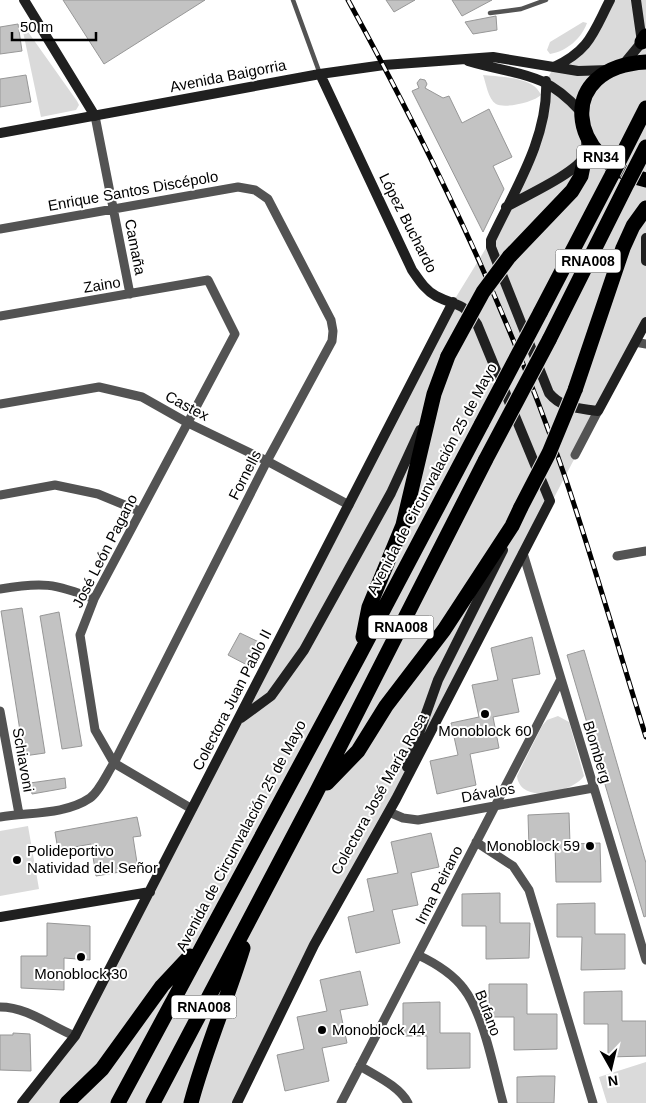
<svg xmlns="http://www.w3.org/2000/svg" width="646" height="1103" font-family="Helvetica,sans-serif">
<rect width="100%" height="100%" fill="#fff"/>
<path fill="#dadada" d="M610 0H646V322L237 1103H22L75 1036 453 302 491 240 536 143 546 81 554 67 571 59Z
M21 22 77 101 79 105 76 110 41 117Z
M583 22 587 23C581 39 567 51 550 54L547 50 550 42Z
M483 75C499 77 534 76 541 95 534 102 505 109 496 104 488 99 486 83 483 75Z
M558 716 569 722 584 776C572 793 520 805 517 776L542 726 547 720Z
M28 826 39 889 0 896V831Z
M646 1062V1103H607L599 1077Z"/>
<path fill="#c3c3c3" stroke="#979797" d="M63 0H205L104 64Z
M386 0H415L394 12Z
M452 0H492L462 16Z
M496 16 497 30 473 34 465 22Z
M18 24 22 51 0 54V27Z
M26 75 31 102 0 107V79Z
M420 79 425 80 427 84 425 88 443 98 449 96 462 123 489 109 512 157 493 166 504 189 483 232 412 91 419 88 417 83Z
M22 608 45 753 24 756 1 611Z
M59 612 82 746 62 749 40 616Z
M240 633 261 643 249 666 228 655Z
M532 637 540 674 512 679 519 712 493 717 499 748 470 754 476 785 437 794 430 761 458 755 451 723 479 717 472 685 498 680 491 648Z
M584 650 646 863V916L644 917 567 655Z
M65 778 66 788 32 794 30 783Z
M569 813 570 844 600 843 601 882H556L555 847 529 848 528 815Z
M137 817 141 836 133 837 138 869 96 876 91 844 58 850 55 832Z
M431 833 439 867 411 873 418 905 392 910 400 943 356 953 348 917 374 911 367 879 398 873 391 842Z
M500 893V923H530L529 958 486 959V926H462V894Z
M595 903V934H625V969L581 970 582 937H557V904Z
M47 923 90 926V960L64 958V990L21 988V956H47Z
M360 971 368 1005 340 1010 347 1043 322 1048 329 1081 285 1091 277 1055 304 1049 297 1017 327 1011 320 980Z
M489 984H527V1014H557V1049L514 1050V1017H489Z
M622 991V1021H646V1056L608 1057V1024H584V992Z
M440 1002V1033H470V1068L427 1069V1036H403V1003Z
M13 1033 30 1034 31 1071 0 1070V1035H13Z
M541 1076H555L554 1103H517V1077Z"/>
<g fill="none" stroke-linecap="round" stroke-linejoin="round">
<defs>
<path id="highway" d="M642 42 646 36
M646 62C554 67 567 162 646 180
M509 257 572 191 581 176 585 156
M540 313 613 173
M549 340 628 182
M575 390 623 248 633 226 646 208
M363 637 369 607 403 525 434 394 448 356
M327 783 358 751 386 706 444 630 512 526 521 507
M67 1103 102 1069 162 986 190 956
M118 1103 360 654 482 423
M153 1103 315 795 486 459
M191 1103C205 1050 227 1000 243 948"/>
</defs>
<use href="#highway" stroke="#dbdbdb" stroke-width="17"/>
<path stroke="#535353" stroke-width="4.5" d="M293 0 320 74
M490 13 521 9 546 0"/>
<path stroke="#535353" stroke-width="9" d="M95 116 130 294
M0 229 238 187 255 190 268 199 331 320 333 331 332 341 267 461 114 763C107 773 100 791 90 798 65 815 29 812 0 817
M0 316 208 280 235 334 94 599 80 635 95 730 114 763 192 809
M635 342 646 344
M0 404 99 387 142 397 188 423 267 461 349 505
M575 455 598 411
M0 495 55 485 98 494 139 511
M523 553 646 960
M617 556 646 551
M0 589C41 582 55 583 94 599
M0 711 19 814
M389 812 403 818 418 820 593 788
M476 842 513 866 529 890 593 1103
M418 955C435 963 453 974 464 989 484 1015 494 1071 503 1103
M0 1007C28 1007 50 1026 75 1036
M360 1066C376 1076 399 1086 408 1103
M341 1103 561 679"/>
<path stroke="#202020" stroke-width="10" d="M24 0 95 116
M468 61C518 76 543 70 580 111
M623 65 642 42 636 0
M554 67C590 50 593 33 610 0
M546 81C549 137 514 191 491 240V247L549 393C562 409 579 408 598 411L646 322
M0 133 320 74 384 65 493 57 578 71 609 70
M506 207C523 197 579 172 585 155 587 149 586 141 586 135
M646 238V261
M241 718 271 696 304 650 391 493 420 430
M407 767 438 680 503 550
M0 917 150 892
M22 1103 75 1036 453 302
M237 1103 314 945 396 799 550 501 477 324C460 299 459 308 436 296 425 290 419 280 412 270L320 74"/>
<use href="#highway" stroke="#000" stroke-width="15"/>
<defs>
<path id="rail" d="M348 0C432 153 509 312 565 477 594 563 619 651 646 737"/>
</defs>
<use href="#rail" stroke="#000" stroke-width="5"/>
<use href="#rail" stroke="#fff" stroke-width="3" stroke-dasharray="9" stroke-linecap="butt"/>
<defs>
<path id="highway-bridge" d="M613 173 646 108
M628 182 646 147
M448 356 483 292 509 257
M482 423 540 313
M486 459 549 340
M521 507 549 453 575 390"/>
</defs>
<use href="#highway-bridge" stroke="#dbdbdb" stroke-width="17" stroke-linecap="butt"/>
<use href="#highway-bridge" stroke="#000" stroke-width="15"/>
</g>
<g fill="#000" stroke="#fff" stroke-width="2">
<circle cx="485" cy="714" r="5"/>
<circle cx="590" cy="846" r="5"/>
<circle cx="17" cy="860" r="5"/>
<circle cx="81" cy="957" r="5"/>
<circle cx="322" cy="1030" r="5"/>
</g>
<g text-anchor="middle" stroke-width="4" stroke-linejoin="round" paint-order="stroke">
<g fill="#fff" stroke="#4c4c4c" stroke-width="1">
<rect x="577" y="145.5" width="48" height="23" rx="4"/>
<rect x="555.5" y="249.5" width="65" height="23" rx="4"/>
<rect x="368.5" y="615.5" width="65" height="23" rx="4"/>
<rect x="171.5" y="995.5" width="65" height="23" rx="4"/>
</g>
<g font-size="14" font-weight="bold" fill="#000">
<text x="601" y="162">RN34</text>
<text x="588" y="266">RNA008</text>
<text x="401" y="632">RNA008</text>
<text x="204" y="1012">RNA008</text>
</g>
<g font-size="15" fill="#000" stroke="#fff">
<text transform="translate(228 76) rotate(-11)" y="5">Avenida Baigorria</text>
<text transform="translate(133 191) rotate(-10)" y="5">Enrique Santos Discépolo</text>
<text transform="translate(408 223) rotate(63)" y="5">López Buchardo</text>
<text transform="translate(135 247) rotate(79)" y="5">Camaña</text>
<text transform="translate(102 285) rotate(-9)" y="5">Zaino</text>
<text transform="translate(187 406) rotate(28)" y="5">Castex</text>
<text transform="translate(245 475) rotate(-63)" y="5">Fornells</text>
<text transform="translate(432 479) rotate(-62)" y="5">Avenida de Circunvalación 25 de Mayo</text>
<text transform="translate(105 551) rotate(-63)" y="5">José León Pagano</text>
<text transform="translate(232 700) rotate(-63)" y="5">Colectora Juan Pablo II</text>
<text transform="translate(597 752) rotate(73)" y="5">Blomberg</text>
<text transform="translate(23 760) rotate(80)" y="5">Schiavoni</text>
<text transform="translate(488 793) rotate(-10)" y="5">Dávalos</text>
<text transform="translate(379 794) rotate(-61)" y="5">Colectora José María Rosa</text>
<text transform="translate(241 836) rotate(-62)" y="5">Avenida de Circunvalación 25 de Mayo</text>
<text transform="translate(439 885) rotate(-63)" y="5">Irma Peirano</text>
<text transform="translate(488 1013) rotate(69)" y="5">Bufano</text>
</g>
<g font-size="15" fill="#000" stroke="#fff">
<text x="485" y="736">Monoblock 60</text>
<text x="580" y="851" text-anchor="end">Monoblock 59</text>
<text x="27" y="856" text-anchor="start">Polideportivo<tspan x="27" dy="17">Natividad del Señor</tspan></text>
<text x="81" y="979">Monoblock 30</text>
<text x="332" y="1035" text-anchor="start">Monoblock 44</text>
</g>
</g>
<g transform="translate(611 1068) rotate(172)" stroke="#ffffff" stroke-width="4" paint-order="stroke">
<path d="M0-4L9 19L0 12L-9 19Z" fill="#000000"/>
<text y="-8" font-size="14" font-weight="bold" text-anchor="middle" fill="#000000">N</text>
</g>
<path d="M12 32v8h84v-8" fill="none" stroke="#000000" stroke-width="2.5"/>
<text x="20" y="32" font-size="15" fill="#000000" stroke="#ffffff" stroke-width="4" paint-order="stroke">50 m</text>
</svg>
